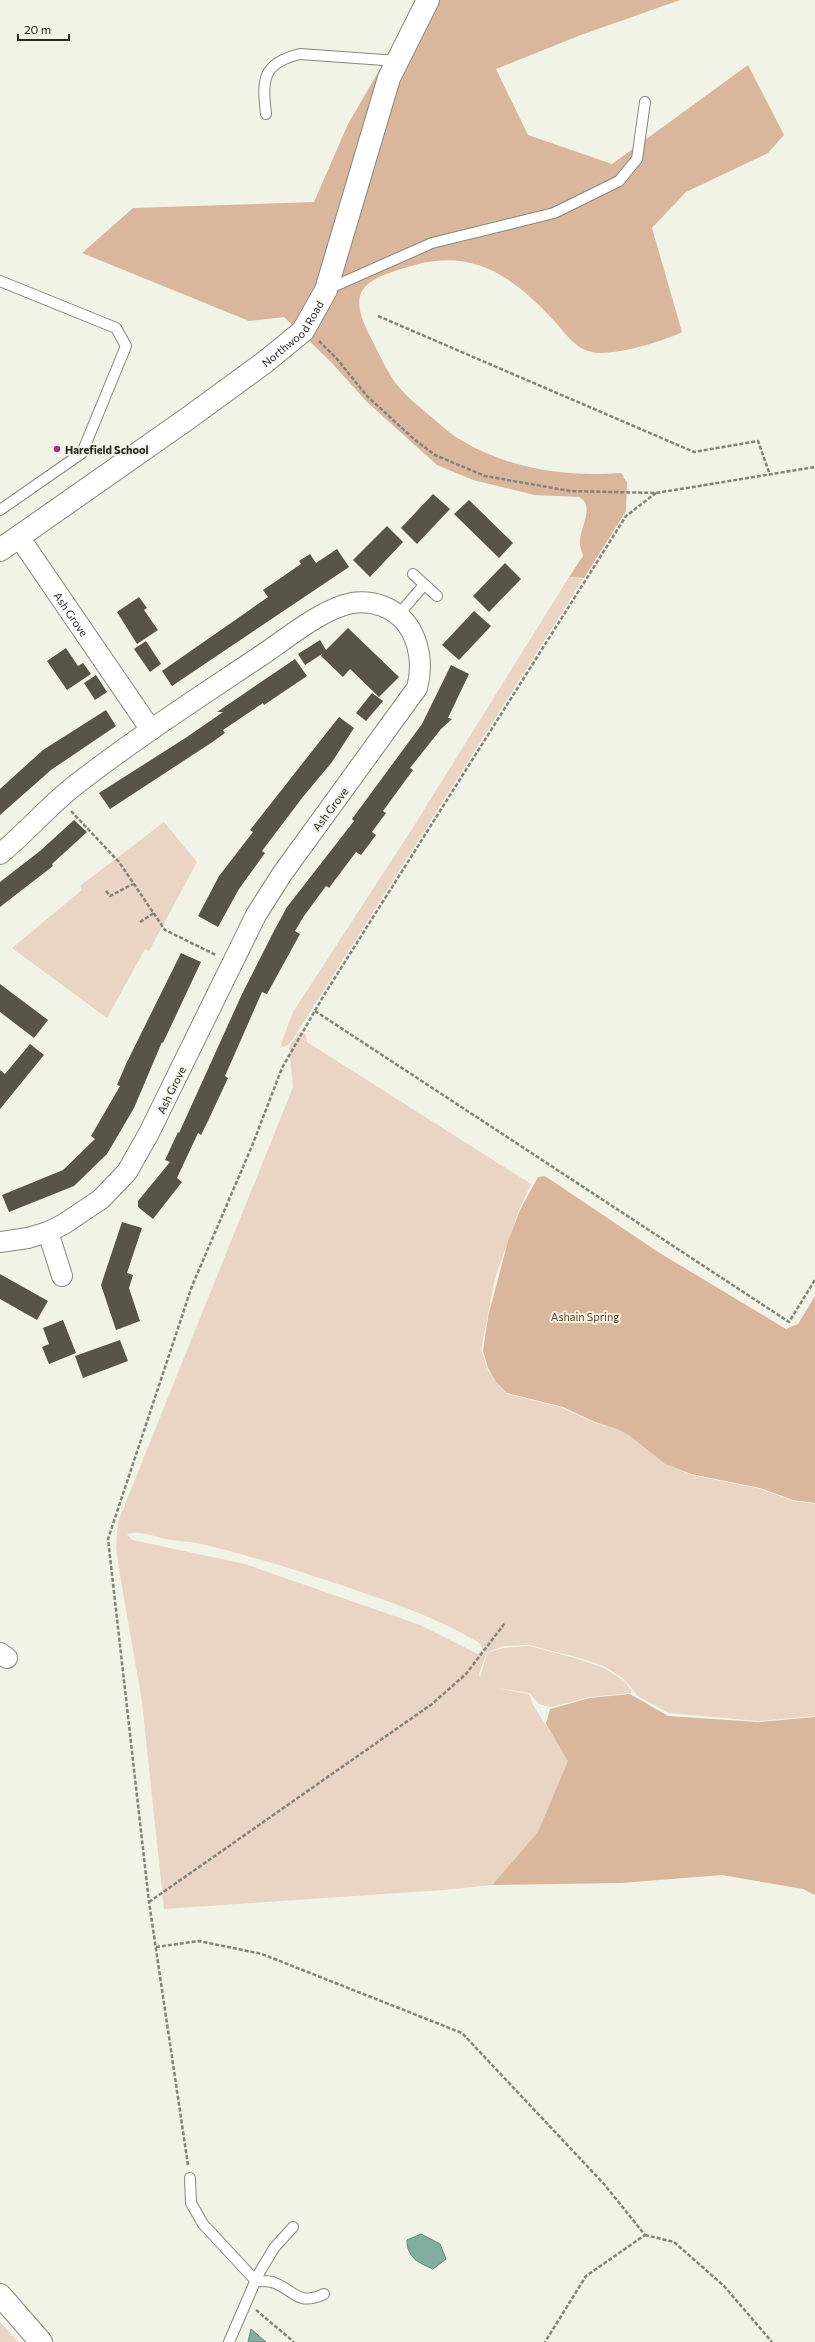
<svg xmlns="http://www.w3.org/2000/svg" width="815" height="2342" font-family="Commissioner,sans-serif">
<rect width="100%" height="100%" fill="#f1f3e7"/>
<g fill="#ead4c3">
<path d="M569 577 583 579 293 1039 288 1045 282 1047 281 1044 293 1012 412 829Z"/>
<path d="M164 822 197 862 149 951 145 949 107 1018 12 948 82 890 80 886Z"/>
<path d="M300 1031 306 1035 307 1042 531 1184 519 1210 495 1278 481 1350 488 1370 496 1382 507 1394 563 1408 595 1423 617 1429 630 1436 665 1464 691 1475 761 1489 793 1501 815 1504V1716L759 1721 669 1713 638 1696 624 1679 604 1666 580 1658 529 1645 503 1646 486 1653 482 1650 481 1644C437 1617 390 1602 341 1585 296 1570 248 1555 201 1544 190 1541 177 1541 165 1539 153 1536 139 1530 127 1534L132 1540 245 1564 420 1625 478 1654 481 1650 486 1654 479 1674 480 1678 487 1653 503 1648 529 1646 578 1659 604 1668 624 1681 631 1690V1693L590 1697 551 1707 539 1704 530 1693 491 1687 529 1694 533 1705 569 1761 538 1832 492 1885 443 1890 164 1909 142 1702 118 1563 116 1547 118 1522 293 1087 289 1047Z"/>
<path d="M0 2322 18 2342H0Z"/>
</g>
<g fill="#dab79c">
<path d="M433 0H680L581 35 496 69 528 135 612 164 748 65 784 135 768 153 686 192 652 228 682 332C665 341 611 357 592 352 576 349 566 334 556 323 517 280 476 248 415 265 401 269 377 275 366 286 352 299 363 323 370 336 377 350 384 365 392 378 402 393 416 404 430 416 440 424 450 434 461 440 508 469 567 477 621 473L627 482 626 511 584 578 569 577 583 556C582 551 579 545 580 540 581 526 595 505 579 497L535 495 473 480 437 465 367 402 330 361 284 317 249 321 82 253 133 208 314 202 348 124 391 50Z"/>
<path d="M545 1176 658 1252 786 1329 798 1324 815 1296V1503L793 1500 760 1488 691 1474 665 1464 630 1436 617 1429 595 1422 563 1407 507 1393 496 1382 488 1368 483 1351 488 1317 508 1241 520 1210 538 1177Z"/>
<path d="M630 1694 668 1716 758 1722 815 1717V1895L803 1889 722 1875 621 1883 492 1885 538 1832 568 1761 546 1724 550 1709 590 1698Z"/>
</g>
<g fill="#81ae9d" stroke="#668678">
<path d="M421 2234 440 2244 446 2259 433 2269C419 2263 407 2258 407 2240Z"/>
<path d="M251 2329 266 2342H248Z"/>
</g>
<g fill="#58544a">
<path d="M433 494 450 509 417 544 401 528Z"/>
<path d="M469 500 513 543 499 558 454 514Z"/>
<path d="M387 526 403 542 370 577 353 560Z"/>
<path d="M337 549 349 567 172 686 162 671 268 597 263 590 301 564 299 561 310 554 316 563Z"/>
<path d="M505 563 521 579 489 612 473 596Z"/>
<path d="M139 597 147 608 144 610 158 630 137 644 117 612Z"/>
<path d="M474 611 491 626 459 660 442 645Z"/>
<path d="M348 628 399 677 379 697 350 669 343 677 321 656 322 654 305 665 298 654 320 640 326 650Z"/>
<path d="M146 641 161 664 150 672 134 649Z"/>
<path d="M66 648 78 666 83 663 91 674 67 690 47 661Z"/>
<path d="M295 659 307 676 264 705 263 703 223 730 225 733 211 743 110 809 99 793 187 737 223 712H217Z"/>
<path d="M451 665 469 674 448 718 452 719 441 729 410 768 413 770 383 811 386 813 372 832 376 835 361 855 356 852 329 888 326 886 304 916 295 931 300 934 267 994 262 992 225 1076 228 1078 208 1121 201 1135 198 1133 177 1178 182 1182 153 1219 138 1207V1201L170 1162 165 1160 178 1132 179 1133 242 994 275 929 287 907 354 821 352 819 422 724Z"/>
<path d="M96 675 107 692 95 700 84 683Z"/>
<path d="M372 693 383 701 366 721 356 713Z"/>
<path d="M106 710 116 726 51 770 0 815V789L43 750Z"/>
<path d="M339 717 354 728 332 762 302 798 262 851 265 853 239 889 218 927 198 916 219 876 253 832 250 830Z"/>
<path d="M74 820 87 832 52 864 53 866 0 907V882L40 851Z"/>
<path d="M181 953 201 962 163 1043 162 1042 134 1108 107 1154 74 1186 9 1212 2 1195 63 1170 95 1139 91 1136 120 1086 117 1085 126 1064Z"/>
<path d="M0 984 48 1020 34 1038 0 1012Z"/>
<path d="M30 1044 44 1055 0 1109V1070L5 1074Z"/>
<path d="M122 1222 142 1228 127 1273 133 1275 129 1288 140 1321 116 1330 101 1285Z"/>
<path d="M0 1274 48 1301 37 1320 0 1299Z"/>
<path d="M63 1320 76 1353 49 1364 42 1347 49 1344 43 1328Z"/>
<path d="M120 1340 128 1361 83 1378 75 1356Z"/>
</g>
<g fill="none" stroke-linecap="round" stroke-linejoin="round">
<g stroke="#85877c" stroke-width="12">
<g id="lane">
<path d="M266 114C262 80 262 63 300 54L398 61"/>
<path d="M0 281 116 328 126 346 82 453 0 510"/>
<path d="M328 289 432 243 554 213 619 181 637 159 645 102"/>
<path d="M413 574 437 596"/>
<path d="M399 614 424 585"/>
<path d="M190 2178 191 2203 203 2224 256 2281C261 2281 267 2281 272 2282 294 2289 297 2307 324 2294"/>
<path d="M229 2342 258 2275 274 2248 293 2227"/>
</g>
</g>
<g stroke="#85877c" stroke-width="22">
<g id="street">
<path id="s1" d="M19 537 151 730"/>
<path d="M0 854C27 832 50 804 78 783 136 738 198 698 259 657 285 640 321 609 352 603 373 600 393 607 406 623 420 641 423 667 417 688L282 874 256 915 149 1133 127 1172 101 1199 64 1224 48 1232 28 1238 0 1242"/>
<path d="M48 1232 62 1276"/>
<path d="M0 1653 7 1658"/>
</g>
</g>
<g stroke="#85877c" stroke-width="24">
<g id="secondary">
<path id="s2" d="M0 550 187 419 265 362 303 331 326 290 389 78 428 0"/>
<path d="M0 2295 41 2342"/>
</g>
</g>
<g stroke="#83847c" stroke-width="2.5" stroke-dasharray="4 2" stroke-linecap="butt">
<path d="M378 316 694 452 758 441 770 475"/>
<path d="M319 341 337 359 367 396 415 440 435 455 485 476 570 491 656 493 815 467"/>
<path d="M71 811 119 862 165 930 216 955"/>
<path d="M106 891 110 896 133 884"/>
<path d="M140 922 154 913"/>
<path d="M315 1011 789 1322 815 1280"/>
<path d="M149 1902 432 1704 466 1674 505 1623"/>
<path d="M156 1947 199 1941 262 1954 462 2033 604 2184 645 2235 586 2276 545 2342"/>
<path d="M188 2165 149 1902 108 1539 192 1286 252 1146 282 1068 324 995 626 516 656 493"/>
<path d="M645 2235 674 2242 724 2286 772 2342"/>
<path d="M256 2310 294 2342"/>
</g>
<use href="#lane" stroke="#fff" stroke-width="10"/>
<use href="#street" stroke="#fff" stroke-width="20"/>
<use href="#secondary" stroke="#fff" stroke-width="22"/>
</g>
<circle fill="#a5318c" stroke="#f1f3e7" stroke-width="1.5" cx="57" cy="449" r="4"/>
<g text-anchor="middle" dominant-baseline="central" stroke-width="4" stroke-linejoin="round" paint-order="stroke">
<g font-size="11" fill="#262722" stroke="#f1f3e7">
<text stroke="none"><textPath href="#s2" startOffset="365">Northwood Road</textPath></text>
<text stroke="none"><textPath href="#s1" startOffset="93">Ash Grove</textPath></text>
<text transform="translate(330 809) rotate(-53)">Ash Grove</text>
<text transform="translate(171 1090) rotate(-64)">Ash Grove</text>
</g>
<g font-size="11" font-weight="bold" fill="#262722" stroke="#f1f3e7" text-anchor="start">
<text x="65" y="449">Harefield School</text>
</g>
<g font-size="11" fill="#724419" stroke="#f1f3e7">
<text x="585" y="1316">Ashain Spring</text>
</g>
</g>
<path d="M18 34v6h51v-6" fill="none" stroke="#262722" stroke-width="2"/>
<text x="24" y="34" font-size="12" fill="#262722" stroke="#f1f3e7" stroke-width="3" paint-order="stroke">20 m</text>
</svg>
